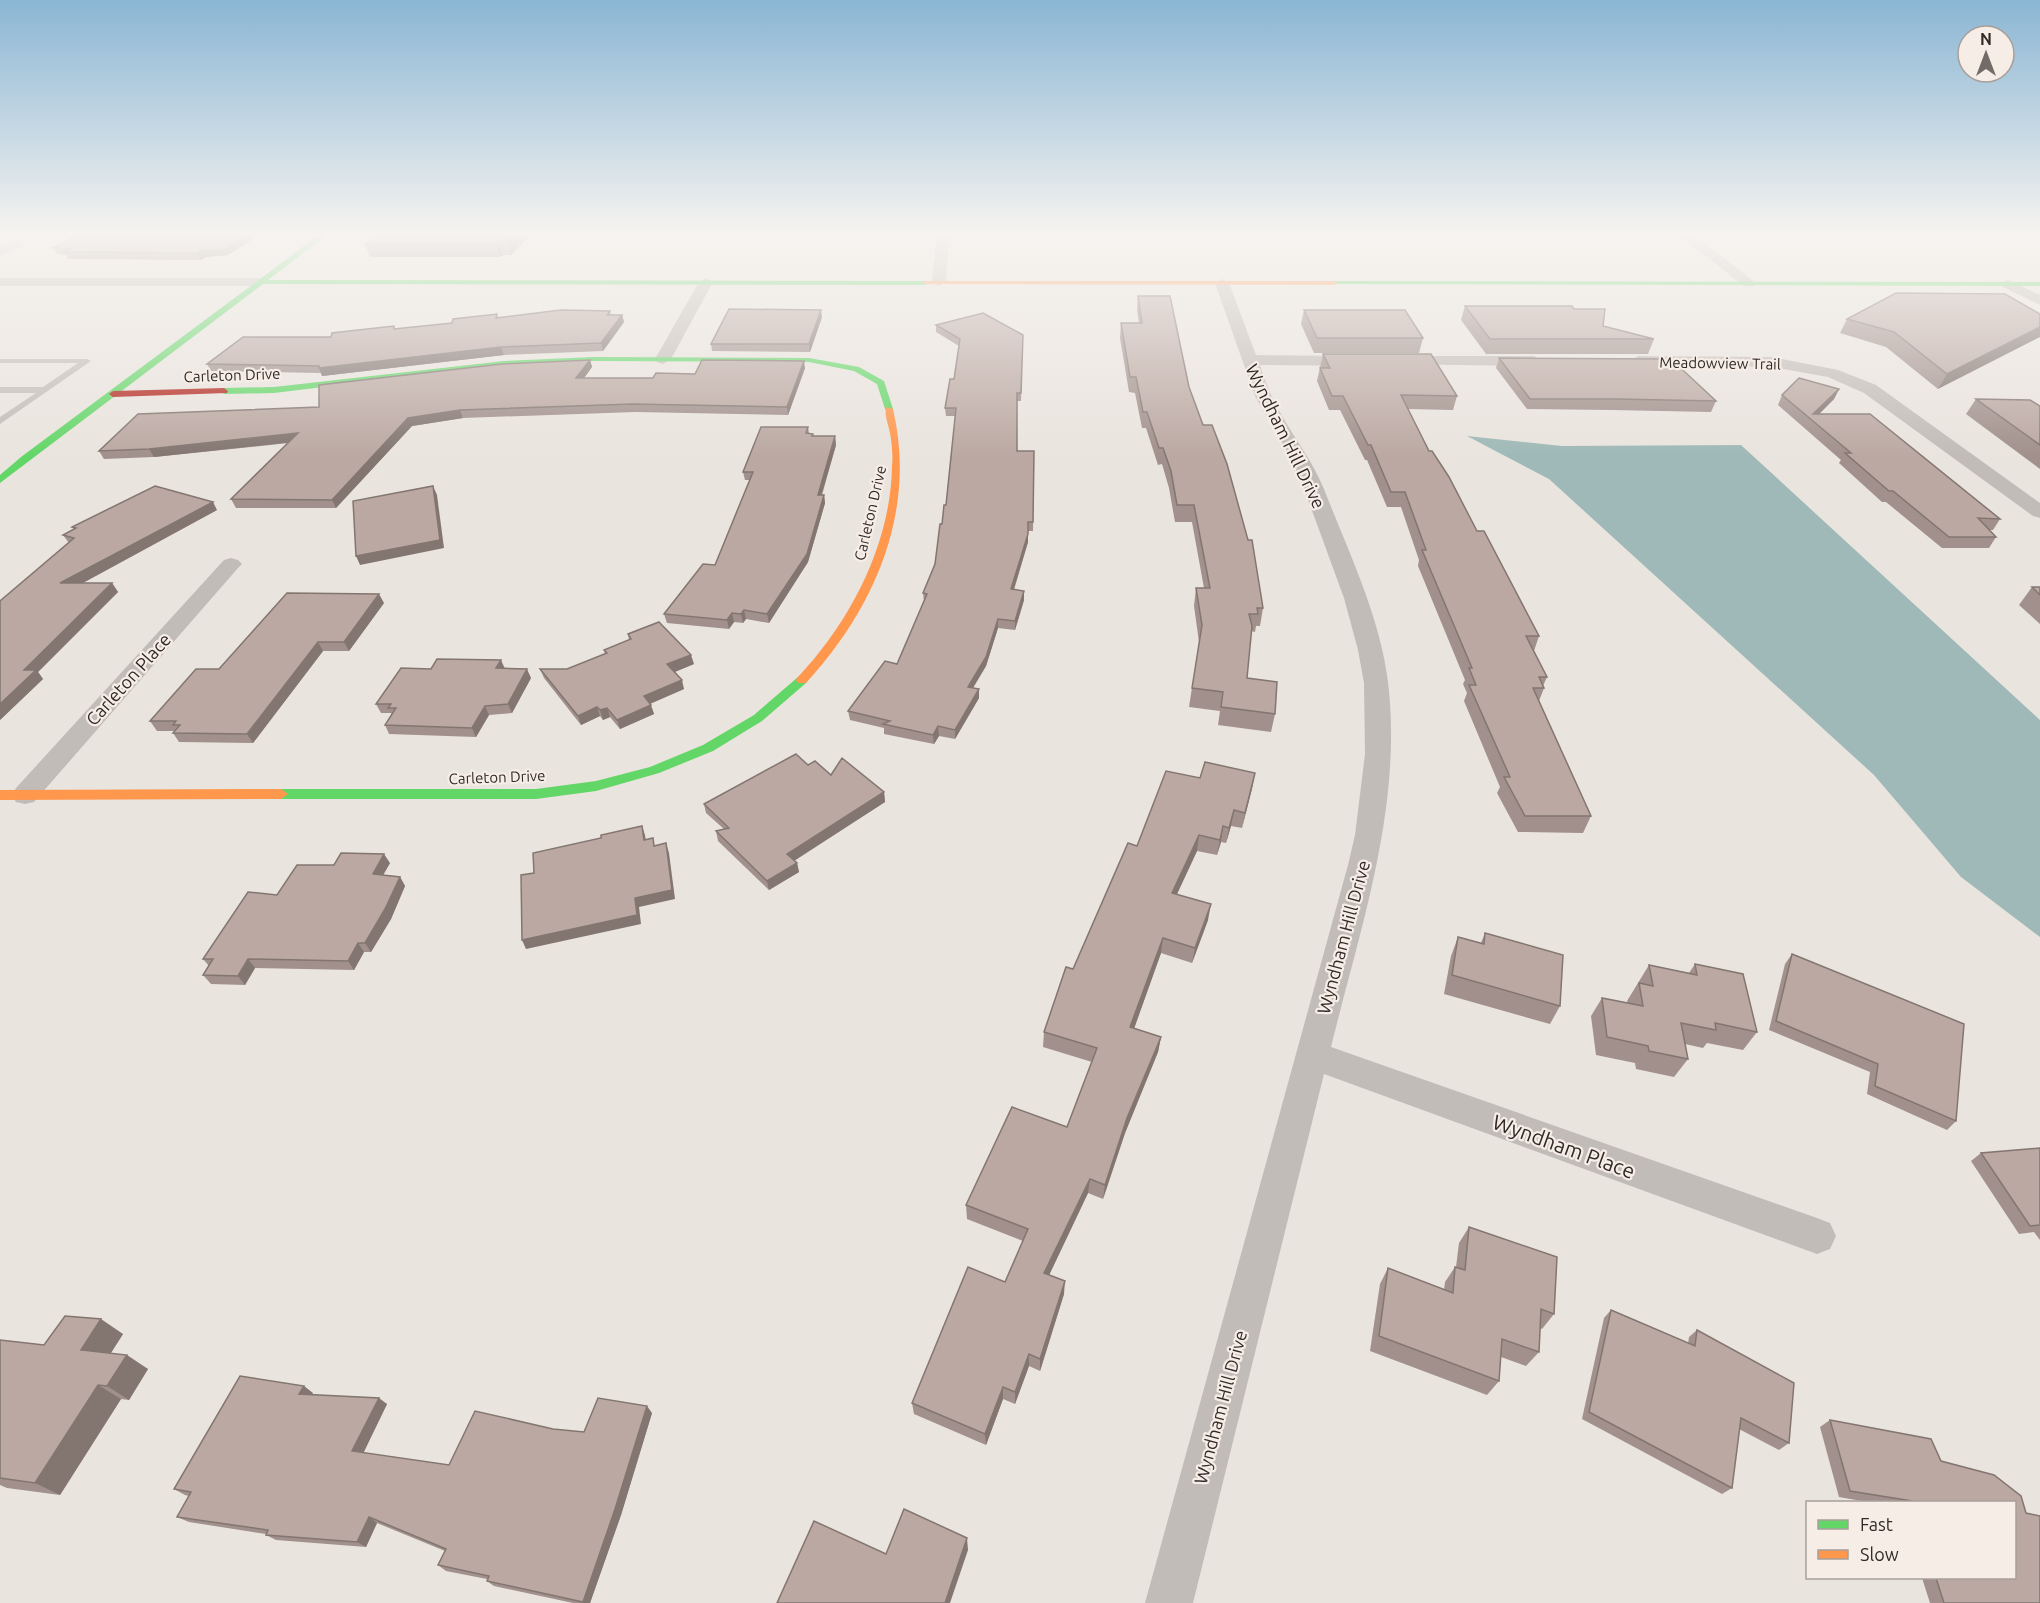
<svg xmlns="http://www.w3.org/2000/svg" width="2040" height="1603" font-family="Ubuntu,sans-serif">
<rect width="100%" height="100%" fill="#eae4de"/>
<path fill="#9eb9b7" d="M1467 436 1562 446 1741 445 2040 720V937L1961 877 1874 775 1549 479Z"/>
<g fill="none" stroke-linecap="round" stroke-linejoin="round">
<path fill="#c2bcb8" fill-rule="evenodd" d="M0 359H87L91 361 0 424V417L36 393H0V387H43L78 363H0Z"/>
<g fill="#c2bcb8" fill-rule="evenodd">
<path d="M937 232H949L946 282 939 286 932 282Z"/>
<path d="M1675 232H1690L1756 283 1754 286H1744Z"/>
<path d="M15 240 20 241 22 244 20 247 0 256V247Z"/>
<path d="M0 278H259L266 282 259 286H0Z"/>
<path d="M706 278 713 282 671 359 663 364 657 362 655 359 699 282Z"/>
<path d="M1222 279 1229 283 1256 355 1357 356 1365 361 1357 366 1260 365C1263 375 1267 385 1271 395 1286 428 1310 455 1324 489 1348 551 1380 616 1388 682 1403 806 1360 929 1331 1047L1817 1218 1830 1223 1836 1236 1830 1249 1817 1254 1324 1074 1193 1603H1145L1348 865 1355 835 1365 754 1364 683 1358 650 1344 598 1303 486 1292 460 1255 396 1215 283Z"/>
<path d="M2008 280 2040 295V305L2003 287 2001 284Z"/>
<path d="M1398 356H1534L1542 361 1534 366 1392 364 1390 361Z"/>
<path d="M1638 356 1772 357 1838 370 1876 385 2040 503V518L2033 516 1864 393 1828 377 1772 367 1632 364 1630 361Z"/>
<path d="M231 558 238 560 242 564 238 568 34 802 25 804 16 802 12 795 16 788 224 560Z"/>
</g>
<g fill="#63d668" fill-rule="evenodd">
<path d="M323 232H331L268 280 925 281 929 283 925 285 263 284 0 483V475L21 457Z"/>
<path d="M1334 281 2040 282V286L1332 284V282Z"/>
<path d="M593 357 809 358 859 367 884 381 893 409 889 412 885 409 877 384 854 371 809 362 593 361 504 365 274 393 224 394 220 391 224 388 274 387 504 361Z"/>
<path d="M802 676 808 680 806 683 762 721 713 751 659 773 596 791 536 799H281L274 794 281 789H536L596 781 650 767 703 745 754 715 798 677Z"/>
</g>
<g fill="#ff974d" fill-rule="evenodd">
<path d="M925 281H1334L1338 283 1334 285 923 284V282Z"/>
<path d="M886 407 893 409C917 511 875 608 806 683H798L796 680 798 677C850 622 891 544 892 466 893 457 892 448 891 439 890 428 884 417 886 407Z"/>
<path d="M281 789 288 794 281 799 0 800V790Z"/>
</g>
<path fill="#b3261e" fill-rule="evenodd" d="M224 388 228 391 227 393 113 397 109 394 113 391Z"/>
</g>
<g fill="#a1908b">
<path d="M85 232H264L228 255 206 257 201 260 68 259 66 255 57 254 53 248Z"/>
<path d="M380 232H533L511 255H503L500 257H370L365 244Z"/>
<path d="M1138 296 1189 387 1263 608 1260 626H1256L1255 632 1251 631 1247 678 1275 714 1271 732 1218 725 1220 711 1189 707 1199 642 1194 606 1196 588H1204L1192 522H1175L1169 488 1162 464 1158 465 1146 428H1142L1135 393 1129 392 1120 338 1121 323H1139L1137 310Z"/>
<path d="M1465 306 1574 309 1603 326 1654 339 1648 354H1486L1461 320Z"/>
<path d="M1304 310 1423 338 1419 353H1314L1301 324Z"/>
<path d="M610 311 611 315H622L624 322 603 351 504 355 322 376 321 373 211 371 207 364 331 337 394 326 395 329 452 323 497 314 498 318Z"/>
<path d="M2040 314 1938 389 1886 347 1840 333 1847 319Z"/>
<path d="M822 317 810 352 712 351 711 344Z"/>
<path d="M936 325 1023 335 1021 401H1017V451H1034L1033 531H1028V542L1014 590 1024 600 1015 630 998 628 986 666 973 688 979 698 955 739 939 736 934 744 884 734V728L850 720 848 711 897 664 924 601 923 593 935 564 946 505 955 416H946L945 408 954 379 959 346 936 332Z"/>
<path d="M1323 354 1457 396 1453 410 1408 409 1429 451 1539 636 1534 651 1547 677 1543 686 1544 688 1539 701 1591 816 1583 833 1518 832 1497 793 1500 787 1464 701 1467 693 1463 684 1465 680 1418 566 1419 560 1401 507H1387L1367 460H1365L1340 410H1329L1317 381Z"/>
<path d="M1499 358 1716 401 1711 412 1612 410 1527 409 1496 368Z"/>
<path d="M590 360 592 367 584 378H653L695 374 805 368 788 415 635 412 463 418 412 426 336 508H236L231 499 289 443 154 457 104 459 99 451 319 407Z"/>
<path d="M1839 389 1834 399 1819 414 2000 519 1993 530H1989L1996 537 1989 548H1942L1886 502H1882L1839 463 1841 460 1778 405 1782 395Z"/>
<path d="M1976 399 2040 406V469L1966 414Z"/>
<path d="M808 427 809 433 813 436H835L836 445 822 495H824L825 503 808 562 769 623 746 619 743 623 734 622 729 629 667 623 664 614 715 565 750 480H745L743 472Z"/>
<path d="M217 510 83 583H112L118 592 38 672 43 679 0 720 69 543 63 535 74 529 72 527Z"/>
<path d="M2032 587H2040V624L2019 605Z"/>
<path d="M384 603 349 651H323L253 743 179 742 173 733 175 731H157L150 721 219 669Z"/>
<path d="M628 634 694 664 674 672 684 689 650 704 654 714 620 729 610 717 603 720 600 716 581 725 544 678 540 669H567L605 654 604 650 629 640Z"/>
<path d="M505 668 531 678 512 713 489 715 476 737 389 734 385 725 392 715 391 713H381L376 704 431 669Z"/>
<path d="M808 765 831 775 884 792 885 802 794 861 797 863 799 872 769 890 718 841 716 831 724 829 706 813 704 804Z"/>
<path d="M1255 773 1242 828 1231 826 1226 843 1221 842 1217 855 1197 851 1177 894 1208 920 1192 963 1161 953 1134 1028 1161 1037 1158 1052 1125 1133 1103 1199 1088 1193 1049 1275 1064 1294 1040 1371 1029 1366 1015 1404 1003 1399 986 1445 914 1414 912 1403 1005 1282 1023 1241 967 1219 966 1205 1067 1127 1092 1062 1043 1047 1044 1032 1073 969 1137 846 1200 778Z"/>
<path d="M390 863 383 875 400 877 405 886 391 919 371 952H364L354 970 255 968 245 985 211 984 203 975 209 966 203 959 334 865Z"/>
<path d="M1485 933 1560 1006 1550 1024 1444 994 1451 956 1458 937 1481 943Z"/>
<path d="M1792 954 1956 1121 1947 1130 1867 1094 1870 1072 1769 1030 1785 964Z"/>
<path d="M1695 964 1757 1032 1743 1050 1707 1043 1703 1048 1685 1044 1688 1059 1674 1077 1636 1069 1635 1063 1596 1055 1591 1016 1602 998 1628 1003 1627 1001 1649 965 1689 973Z"/>
<path d="M2040 1148V1240L2034 1232 2019 1234 1971 1161 1981 1153Z"/>
<path d="M1469 1227 1554 1314 1542 1329 1540 1328 1539 1352 1526 1366 1501 1357 1499 1381 1487 1395 1370 1351 1380 1284 1388 1268 1444 1290 1445 1282 1455 1267H1456L1459 1243Z"/>
<path d="M1611 1310 1688 1344 1689 1337 1697 1330 1789 1443 1779 1450 1739 1429 1732 1488 1722 1494 1582 1419 1604 1318Z"/>
<path d="M123 1334 111 1353 148 1369 129 1400 121 1399 60 1495 7 1488 0 1485V1340L44 1345Z"/>
<path d="M313 1393 312 1394 387 1404 363 1453 449 1465 553 1429 584 1432 652 1413 621 1515 590 1603H573L494 1586 487 1581V1579L446 1571 438 1565 445 1551 377 1523 366 1547 276 1540 266 1535V1534L189 1522 177 1517 189 1496 185 1495 174 1489Z"/>
<path d="M1830 1420 1931 1439 1941 1461 1994 1475 2021 1496 2026 1513 2040 1516V1603H1930L1922 1578H2014V1503H1873L1839 1497 1820 1427Z"/>
</g>
<g fill="#837671">
<path d="M251 232H264L228 255 206 257 201 260 197 253 203 250Z"/>
<path d="M516 232H533L511 255 507 241Z"/>
<path d="M499 241 503 255 500 257 496 244Z"/>
<path d="M821 310 822 317 810 352 809 344Z"/>
<path d="M622 315 624 322 603 351 601 343Z"/>
<path d="M2040 327V337L1938 389 1947 374Z"/>
<path d="M501 347 504 355 322 376 319 368Z"/>
<path d="M590 360 592 367 579 385 576 378Z"/>
<path d="M804 361 805 368 788 415 787 407Z"/>
<path d="M1839 389 1834 399 1813 420V414Z"/>
<path d="M460 410 463 418 412 426 336 508 332 500 408 418Z"/>
<path d="M298 433 302 441 154 457 149 449Z"/>
<path d="M835 436 836 445 819 503 818 495Z"/>
<path d="M433 486 437 495 444 548 360 565 356 556Z"/>
<path d="M824 495 825 503 808 562 769 623 767 614Z"/>
<path d="M213 502 217 510 66 592 60 583Z"/>
<path d="M1028 534V542L1011 598V589Z"/>
<path d="M112 583 118 592 38 672 43 679 0 720V704L24 670Z"/>
<path d="M1024 591V600L1015 630V621Z"/>
<path d="M379 594 384 603 349 651 344 642Z"/>
<path d="M744 610 746 619 743 623 741 614Z"/>
<path d="M732 613 734 622 729 629 727 620Z"/>
<path d="M998 619V628L986 666 968 696V687Z"/>
<path d="M318 642 323 651 253 743 247 734Z"/>
<path d="M691 655 694 664 670 674 667 664Z"/>
<path d="M501 660 505 669 496 668Z"/>
<path d="M527 669 531 678 512 713 508 704Z"/>
<path d="M682 680 684 689 647 705 644 696Z"/>
<path d="M979 689V698L955 739V730Z"/>
<path d="M651 705 654 714 620 729 617 720Z"/>
<path d="M485 706 489 715 476 737 472 728Z"/>
<path d="M597 707 600 716 581 725 578 716Z"/>
<path d="M607 708 610 717 603 720 600 710Z"/>
<path d="M938 726 939 736 934 744 933 735Z"/>
<path d="M1255 773 1252 789 1242 828 1245 813Z"/>
<path d="M884 792 885 802 789 864 787 854Z"/>
<path d="M1234 810 1231 826 1226 843 1229 828Z"/>
<path d="M642 826 645 835 647 849 644 840Z"/>
<path d="M1223 826 1221 842 1217 855 1220 840Z"/>
<path d="M1199 835 1197 851 1170 909 1172 893Z"/>
<path d="M666 843 669 853 675 899 639 907 641 924 526 949 522 940 635 898Z"/>
<path d="M384 854 390 863 378 884 373 874Z"/>
<path d="M797 863 799 872 769 890 767 881Z"/>
<path d="M400 877 405 886 391 919 371 952 365 943Z"/>
<path d="M1211 904 1208 920 1192 963 1195 948Z"/>
<path d="M1163 938 1161 953 1129 1043 1130 1027Z"/>
<path d="M358 943 364 952 354 970 348 961Z"/>
<path d="M248 959 255 968 245 985 238 976Z"/>
<path d="M1161 1037 1158 1052 1125 1133 1103 1199 1105 1185 1127 1118Z"/>
<path d="M1090 1179 1088 1193 1044 1286V1273Z"/>
<path d="M1065 1281 1064 1294 1040 1371V1359Z"/>
<path d="M101 1319 123 1334 103 1365 81 1350Z"/>
<path d="M1029 1354V1366L1015 1404V1392Z"/>
<path d="M127 1355 148 1369 129 1400 107 1386Z"/>
<path d="M98 1385 121 1399 60 1495 35 1483Z"/>
<path d="M304 1386 313 1393 308 1401 299 1394Z"/>
<path d="M1003 1387V1399L986 1445 985 1434Z"/>
<path d="M379 1398 387 1404 361 1458 352 1451Z"/>
<path d="M647 1406 652 1413 621 1515 590 1603H584L583 1602Z"/>
<path d="M369 1517 377 1523 366 1547 357 1542Z"/>
<path d="M967 1538 968 1550 950 1603H945Z"/>
</g>
<g fill="#bba8a2" stroke="#837671" stroke-width="1.5">
<path d="M85 232H251L225 249 203 250 197 253 64 252 70 249 53 248Z"/>
<path d="M380 232H516L507 241H499L496 244H365Z"/>
<path d="M1896 293 2005 294 2040 314V327L1947 374 1894 332 1847 319Z"/>
<path d="M1138 296H1170L1189 387 1203 425H1212L1227 464 1248 540H1252L1263 608H1257L1258 614H1249L1252 626 1247 678 1277 682 1275 714 1221 707 1223 692 1192 688 1202 625 1196 588H1210L1194 505H1177L1171 471 1163 448H1159L1147 412H1143L1136 377H1130L1121 323H1142Z"/>
<path d="M1465 306H1572L1574 309H1605L1603 326 1654 339H1490Z"/>
<path d="M729 309 821 310 809 344H711Z"/>
<path d="M561 310 610 311 607 315H622L601 343 501 347 319 368V366L207 364 243 337H331L332 333 358 330 394 326V329L452 323 453 319 497 314 496 318Z"/>
<path d="M1304 310H1405L1423 338H1317Z"/>
<path d="M983 313 1023 335 1021 393H1017V451H1034L1033 522H1028V534L1011 589 1024 591 1015 621 998 619 986 657 968 687 979 689 955 730 938 726 933 735 883 724 890 721 848 711 885 661 897 664 927 594 923 593 935 564 940 524H942L944 505H946L956 408H945L950 379H954L960 339 936 325Z"/>
<path d="M1323 354H1431L1457 396 1401 395 1429 451H1432L1449 477 1477 531H1484L1539 636H1526L1547 677H1539L1544 688H1533L1591 816H1525L1504 777H1510L1469 685H1476L1469 668H1472L1422 550H1426L1405 492H1391L1371 445H1368L1343 396H1332L1320 368H1330Z"/>
<path d="M1499 358 1671 359 1716 401 1616 399H1530Z"/>
<path d="M590 360 576 378H653L656 373 695 374 702 360 804 361 787 407 633 404 460 410 408 418 332 500 231 499 298 433 149 449 99 451 138 414 319 407V385L502 364Z"/>
<path d="M1799 378 1839 389 1813 414H1870L2000 519 1978 518 1996 537H1949L1893 491H1889L1845 453H1851L1782 395Z"/>
<path d="M1976 399 2030 400 2040 406V445Z"/>
<path d="M761 427H808L806 433 813 434 812 436H835L818 495H824L807 554 767 614 744 610 741 614 732 613 727 620 664 614 703 564 715 565 753 472H743Z"/>
<path d="M155 486 213 502 60 583H112L24 670H36L0 704V601L74 538 63 535 76 528 72 527Z"/>
<path d="M433 486 440 540 356 556 353 501Z"/>
<path d="M2032 587H2040V595Z"/>
<path d="M287 593 379 594 344 642H318L247 734 173 733 180 725H173L176 721H150L196 669H219Z"/>
<path d="M659 622 691 655 667 664 682 680 644 696 651 705 617 720 607 708 600 710 597 707 578 716 540 669H567L607 653 604 650 631 639 628 634Z"/>
<path d="M437 659 501 660 496 668 527 669 508 704 485 706 472 728 385 725 396 708H388L391 704H376L401 668 431 669Z"/>
<path d="M796 754 808 765 815 761 831 775 842 758 884 792 787 854 797 863 767 881 716 831 729 828 704 804Z"/>
<path d="M1205 762 1255 773 1245 813 1234 810 1229 828 1223 826 1220 840 1199 835 1172 893 1211 904 1195 948 1163 938 1130 1027 1161 1037 1127 1118 1105 1185 1090 1179 1044 1273 1065 1281 1040 1359 1029 1354 1015 1392 1003 1387 985 1434 912 1403 968 1267 1005 1282 1028 1229 966 1205 1012 1107 1067 1127 1097 1048 1044 1032 1066 967 1073 969 1128 843 1137 846 1166 771 1200 778Z"/>
<path d="M642 826 644 840 653 838 654 846 666 843 672 890 635 898 637 915 522 940 521 875 534 873 533 853 601 838V835Z"/>
<path d="M341 853 384 854 373 874 400 877 385 909 365 943H358L348 961 248 959 238 976 203 975 213 959H203L248 892 277 895 297 865H334Z"/>
<path d="M1485 933 1563 955 1560 1006 1452 975 1458 937 1484 944Z"/>
<path d="M1792 954 1964 1024 1956 1121 1875 1086 1878 1064 1776 1021Z"/>
<path d="M1695 964 1743 974 1757 1032 1715 1023 1716 1030 1681 1023 1688 1059 1649 1051 1648 1046 1607 1037 1602 998 1643 1006 1639 983 1653 986 1649 965 1697 975Z"/>
<path d="M2040 1148V1225L2030 1226 1981 1153Z"/>
<path d="M1469 1227 1557 1257 1554 1314 1541 1309 1539 1352 1502 1339 1499 1381 1379 1336 1388 1268 1453 1293 1455 1267 1465 1270Z"/>
<path d="M1611 1310 1695 1346 1697 1330 1794 1383 1789 1443 1741 1418 1732 1488 1589 1412Z"/>
<path d="M65 1316 101 1319 81 1350 127 1355 107 1386 98 1385 35 1483 0 1478V1340L44 1345Z"/>
<path d="M240 1376 304 1386 299 1394 379 1398 352 1451 449 1465 475 1411 553 1429 584 1432 598 1398 647 1406 615 1509 583 1602 487 1581 489 1576 438 1565 446 1549 369 1517 357 1542 266 1535 268 1530 177 1517 191 1492 174 1489Z"/>
<path d="M1830 1420 1931 1439 1941 1461 1994 1475 2021 1496 2026 1513 2040 1516V1603H1944L1936 1578H2014V1503H1913L1912 1501 1850 1491Z"/>
<path d="M904 1509 967 1538 945 1603H777L814 1521 886 1554Z"/>
</g>
<linearGradient id="sky" x2="0" y2="1"><stop stop-color="#8ab6d4"/><stop offset="0.51" stop-color="#f6f3f0"/><stop offset="1" stop-color="#f6f3f0" stop-opacity="0"/></linearGradient>
<rect width="2040" height="457" fill="url(#sky)"/>
<g text-anchor="middle" dominant-baseline="central" stroke-width="4.5" stroke-linejoin="round" paint-order="stroke">
<g font-size="15" fill="#322a27" stroke="#f6ede6">
<text transform="translate(1720 363) rotate(1)">Meadowview Trail</text>
<text transform="translate(232 375) rotate(-2)">Carleton Drive</text>
<text transform="translate(870 513) rotate(-77)">Carleton Drive</text>
<text transform="translate(497 777) rotate(-2)">Carleton Drive</text>
</g>
<g font-size="18" fill="#322a27" stroke="#f6ede6">
<text transform="translate(1286 436) rotate(64)">Wyndham Hill Drive</text>
<text transform="translate(128 679) rotate(-48)">Carleton Place</text>
<text transform="translate(1343 937) rotate(-75)">Wyndham Hill Drive</text>
<text transform="translate(1220 1407) rotate(-75)">Wyndham Hill Drive</text>
</g>
<g font-size="21" fill="#322a27" stroke="#f6ede6">
<text transform="translate(1564 1146) rotate(20)">Wyndham Place</text>
</g>
</g>
<rect x="1806" y="1501" width="210" height="78" fill="#f6ede6" stroke="#a89f9a" stroke-width="1.5"/>
<rect x="1818" y="1520" width="30" height="9" fill="#63d668" stroke="#a89f9a" stroke-width="1.5"/>
<text x="1860" y="1531" font-size="18" fill="#322a27">Fast</text>
<rect x="1818" y="1550" width="30" height="9" fill="#ff974d" stroke="#a89f9a" stroke-width="1.5"/>
<text x="1860" y="1561" font-size="18" fill="#322a27">Slow</text>
<g transform="translate(1986 54)"><circle r="28" fill="#f6ede6" stroke="#a89f9a" stroke-width="1.5"/>
<path d="M0-4.5L10 22L0 15L-10 22Z" fill="#726b67"/>
<text y="-9" font-size="16" font-weight="bold" text-anchor="middle" fill="#322a27">N</text>
</g>
</svg>
